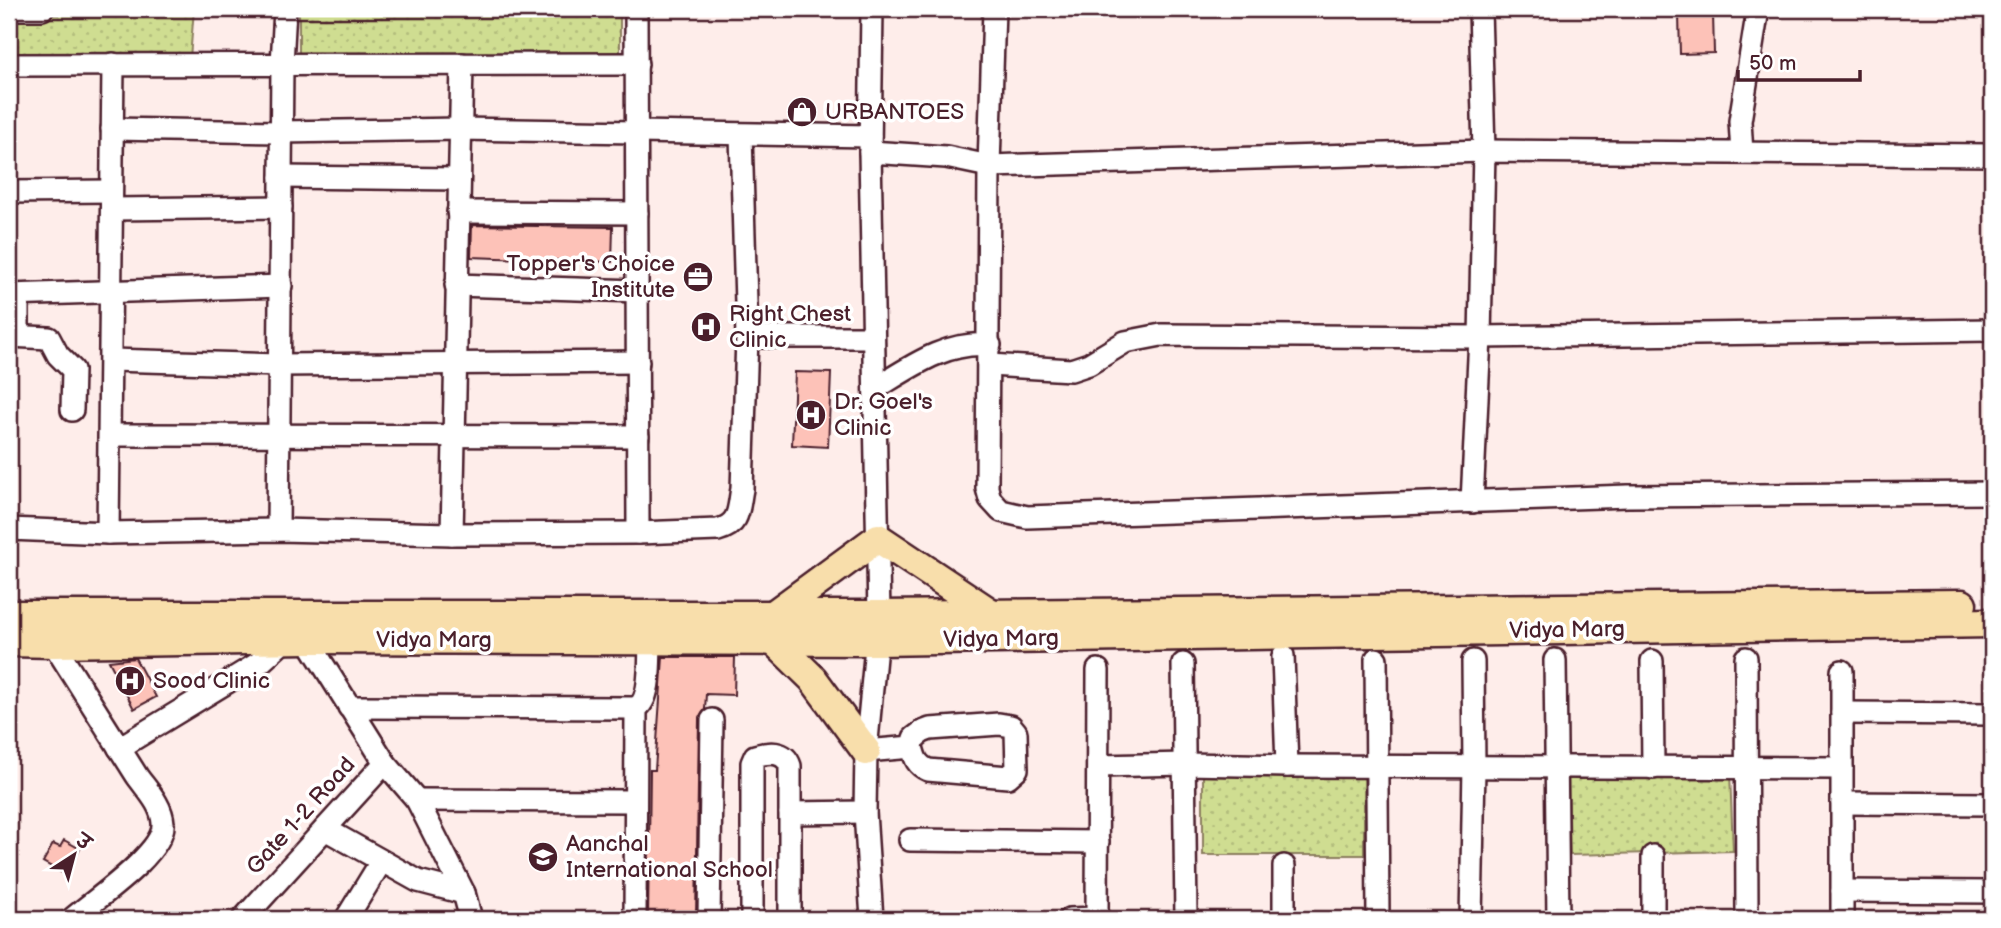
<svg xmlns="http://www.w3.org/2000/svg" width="2001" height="928" font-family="'Balsamiq Sans','Playpen Sans Deva',sans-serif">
<defs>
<pattern id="green-dots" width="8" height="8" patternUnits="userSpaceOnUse" patternTransform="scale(1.75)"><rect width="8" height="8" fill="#cfdd91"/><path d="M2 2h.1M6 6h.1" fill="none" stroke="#b3bd7d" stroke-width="1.8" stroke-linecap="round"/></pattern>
</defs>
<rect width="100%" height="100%" fill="#feedea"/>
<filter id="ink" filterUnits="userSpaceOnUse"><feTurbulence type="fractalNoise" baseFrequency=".0143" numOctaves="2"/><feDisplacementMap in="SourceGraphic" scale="14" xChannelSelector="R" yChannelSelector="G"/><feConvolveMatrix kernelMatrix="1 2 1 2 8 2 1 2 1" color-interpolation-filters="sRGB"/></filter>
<g filter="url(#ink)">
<g fill="url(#green-dots)" stroke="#8c7e5e" stroke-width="2">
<path d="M59 9H194L190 58 9 55V14L59 15Z"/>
<path d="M299 9H620V57L299 55Z"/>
<path d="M1730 772 1733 851 1570 855 1568 775Z"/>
<rect x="1203" y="774" width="161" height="81"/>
</g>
<g fill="#fdc2b8" stroke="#4a1f2b" stroke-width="2">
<path d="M1713 14 1714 53 1680 54 1679 15Z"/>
<path d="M472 225 613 227 612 262 471 257Z"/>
<path d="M795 372 831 373 828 447 792 445Z"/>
<path d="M663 657H735L734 695 706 694 705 709 699 719 696 919H648L650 770H655Z"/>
<path d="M135 658 156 697 134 709 109 661Z"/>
<path d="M64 840 80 849 66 875 43 862 53 844 60 847Z"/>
</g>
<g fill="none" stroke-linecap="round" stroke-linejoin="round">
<g stroke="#4a1f2b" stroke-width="26">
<g id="minor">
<path d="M9 9H42"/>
<path d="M636 9 638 533 718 530C741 524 738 508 742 489L747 337 741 135"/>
<path d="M872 9 870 152 879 615 866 751 865 812 872 919"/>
<path d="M994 9 989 166 987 488 990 499 1001 511 1027 517 1628 496 1992 493"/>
<path d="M9 65 637 64"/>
<path d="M112 129 281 132 460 129 870 136"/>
<path d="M870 152 946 157 989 166 1484 151 1992 155"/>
<path d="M1742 153 1740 121 1758 9"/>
<path d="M281 177 458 179"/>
<path d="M9 192 111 191"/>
<path d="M112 209 281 207"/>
<path d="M458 212 637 213"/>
<path d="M456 285 638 291"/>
<path d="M9 295 281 286"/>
<path d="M18 295V336"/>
<path d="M9 336 49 338 58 355 73 370 72 410"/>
<path d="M747 337H873"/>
<path d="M111 360 278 365 638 362"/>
<path d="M990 365 1071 370 1089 364 1125 342 1161 335 1480 337 1992 330"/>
<path d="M876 388C912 366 946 341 990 345"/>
<path d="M110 435 638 436"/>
<path d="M1472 502 1480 337 1484 151 1480 9"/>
<path d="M9 529 108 533 278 530 452 534 638 533"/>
<path d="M278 530 282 64 285 9"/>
<path d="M108 533 113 64"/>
<path d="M452 534 462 64"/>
<path d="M53 643 137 776C147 790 162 805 163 823 166 852 94 900 72 919"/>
<path d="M1283 656 1287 766"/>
<path d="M1746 658 1747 919"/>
<path d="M1376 659 1378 919"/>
<path d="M1555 660 1558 919"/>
<path d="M1652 661 1653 768"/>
<path d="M1183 664 1186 919"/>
<path d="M349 707 636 708"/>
<path d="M1842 713 1992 714"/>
<path d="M119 748 262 661 285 640"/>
<path d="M866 751 912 747 914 738 922 732 930 729 999 724 1011 726 1016 732 1017 769 1008 777 928 770C917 765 915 759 912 747"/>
<path d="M385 763 417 800 464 893 471 919"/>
<path d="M1099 766 1185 764 1287 766 1842 768"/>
<path d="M417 800 635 801"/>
<path d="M1842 803 1992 804"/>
<path d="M790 813 865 812"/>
<path d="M325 829 418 881 464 893"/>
<path d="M910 840 1098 842"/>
<path d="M1653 856V919"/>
<path d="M1842 891 1992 892"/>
<path d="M243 919 385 763 307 639"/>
<path d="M346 919 381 862"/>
<path d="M635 919 636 708C652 700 649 658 650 640"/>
<path d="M709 919 712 720"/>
<path d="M752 919V763L755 756C768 752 785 750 790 766V919"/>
<path d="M1069 919 1097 918"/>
<path d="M1097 919 1098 670"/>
<path d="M1284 919V866"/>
<path d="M1471 919 1474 767 1473 661"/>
<path d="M1842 919V671"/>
</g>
</g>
<g stroke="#4a1f2b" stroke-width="33">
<g id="major">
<path d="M9 615H879L1962 604"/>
<path d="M773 615 878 538 992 614"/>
<path d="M774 641 813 679 866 751"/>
<path d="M9 642 53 643 307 639 878 641 1992 623"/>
</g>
</g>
<use href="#minor" stroke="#fff" stroke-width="21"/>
<use href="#major" stroke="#f8deab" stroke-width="28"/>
</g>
</g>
<defs>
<g id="shop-disc" transform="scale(1.575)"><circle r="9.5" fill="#4a1f2b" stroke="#fff"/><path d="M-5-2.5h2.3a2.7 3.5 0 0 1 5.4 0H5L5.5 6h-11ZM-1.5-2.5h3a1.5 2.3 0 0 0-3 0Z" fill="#fff"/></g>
<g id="office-disc" transform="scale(1.575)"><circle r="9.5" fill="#4a1f2b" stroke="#fff"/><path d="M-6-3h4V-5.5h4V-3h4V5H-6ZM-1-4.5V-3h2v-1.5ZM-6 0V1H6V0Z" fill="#fff"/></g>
<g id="hospital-disc" transform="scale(1.575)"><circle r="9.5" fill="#4a1f2b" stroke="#fff"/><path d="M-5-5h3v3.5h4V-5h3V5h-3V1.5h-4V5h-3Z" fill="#fff"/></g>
<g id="school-disc" transform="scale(1.575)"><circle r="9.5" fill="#4a1f2b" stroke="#fff"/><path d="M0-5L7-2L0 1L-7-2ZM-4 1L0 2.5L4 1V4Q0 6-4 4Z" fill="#fff"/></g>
</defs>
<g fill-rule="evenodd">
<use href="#shop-disc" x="802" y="112"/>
<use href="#office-disc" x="698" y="277"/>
<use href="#hospital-disc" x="706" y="327"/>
<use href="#hospital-disc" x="811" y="415"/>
<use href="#hospital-disc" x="130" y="681"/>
<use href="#school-disc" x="543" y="857"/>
</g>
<g text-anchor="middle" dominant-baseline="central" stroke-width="7" stroke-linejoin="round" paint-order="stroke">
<g font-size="23" fill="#4a1f2b" stroke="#fff" text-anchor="start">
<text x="825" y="112">URBANTOES</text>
<text x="675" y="264" text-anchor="end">Topper's Choice<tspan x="675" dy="26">Institute</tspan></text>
<text x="729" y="314">Right Chest<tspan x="729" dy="26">Clinic</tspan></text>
<text x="834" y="402">Dr. Goel's<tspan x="834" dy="26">Clinic</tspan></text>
<text x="153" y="681">Sood Clinic</text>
<text x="566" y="844">Aanchal<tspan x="566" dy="26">International School</tspan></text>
</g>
<g font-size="23" fill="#4a1f2b" stroke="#fff">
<text transform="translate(1567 630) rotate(-1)">Vidya Marg</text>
<text transform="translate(1001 639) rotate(-1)">Vidya Marg</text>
<text x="434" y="640">Vidya Marg</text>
<text transform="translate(301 816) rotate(-48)">Gate 1-2 Road</text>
</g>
</g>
<rect width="2001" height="928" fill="none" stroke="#fff" stroke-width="35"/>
<rect x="18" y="18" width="1966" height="893" fill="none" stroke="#4a1f2b" stroke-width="2.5" filter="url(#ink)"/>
<g transform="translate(74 855) rotate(36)" stroke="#ffffff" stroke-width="5" paint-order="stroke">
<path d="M0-5L12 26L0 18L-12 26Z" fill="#4a1f2b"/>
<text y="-10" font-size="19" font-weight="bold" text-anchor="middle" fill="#4a1f2b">उ</text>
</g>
<path d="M1738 70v10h122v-10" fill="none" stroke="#4a1f2b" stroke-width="3.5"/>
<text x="1749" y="70" font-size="21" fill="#4a1f2b" stroke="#ffffff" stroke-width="5" paint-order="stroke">50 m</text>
</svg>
